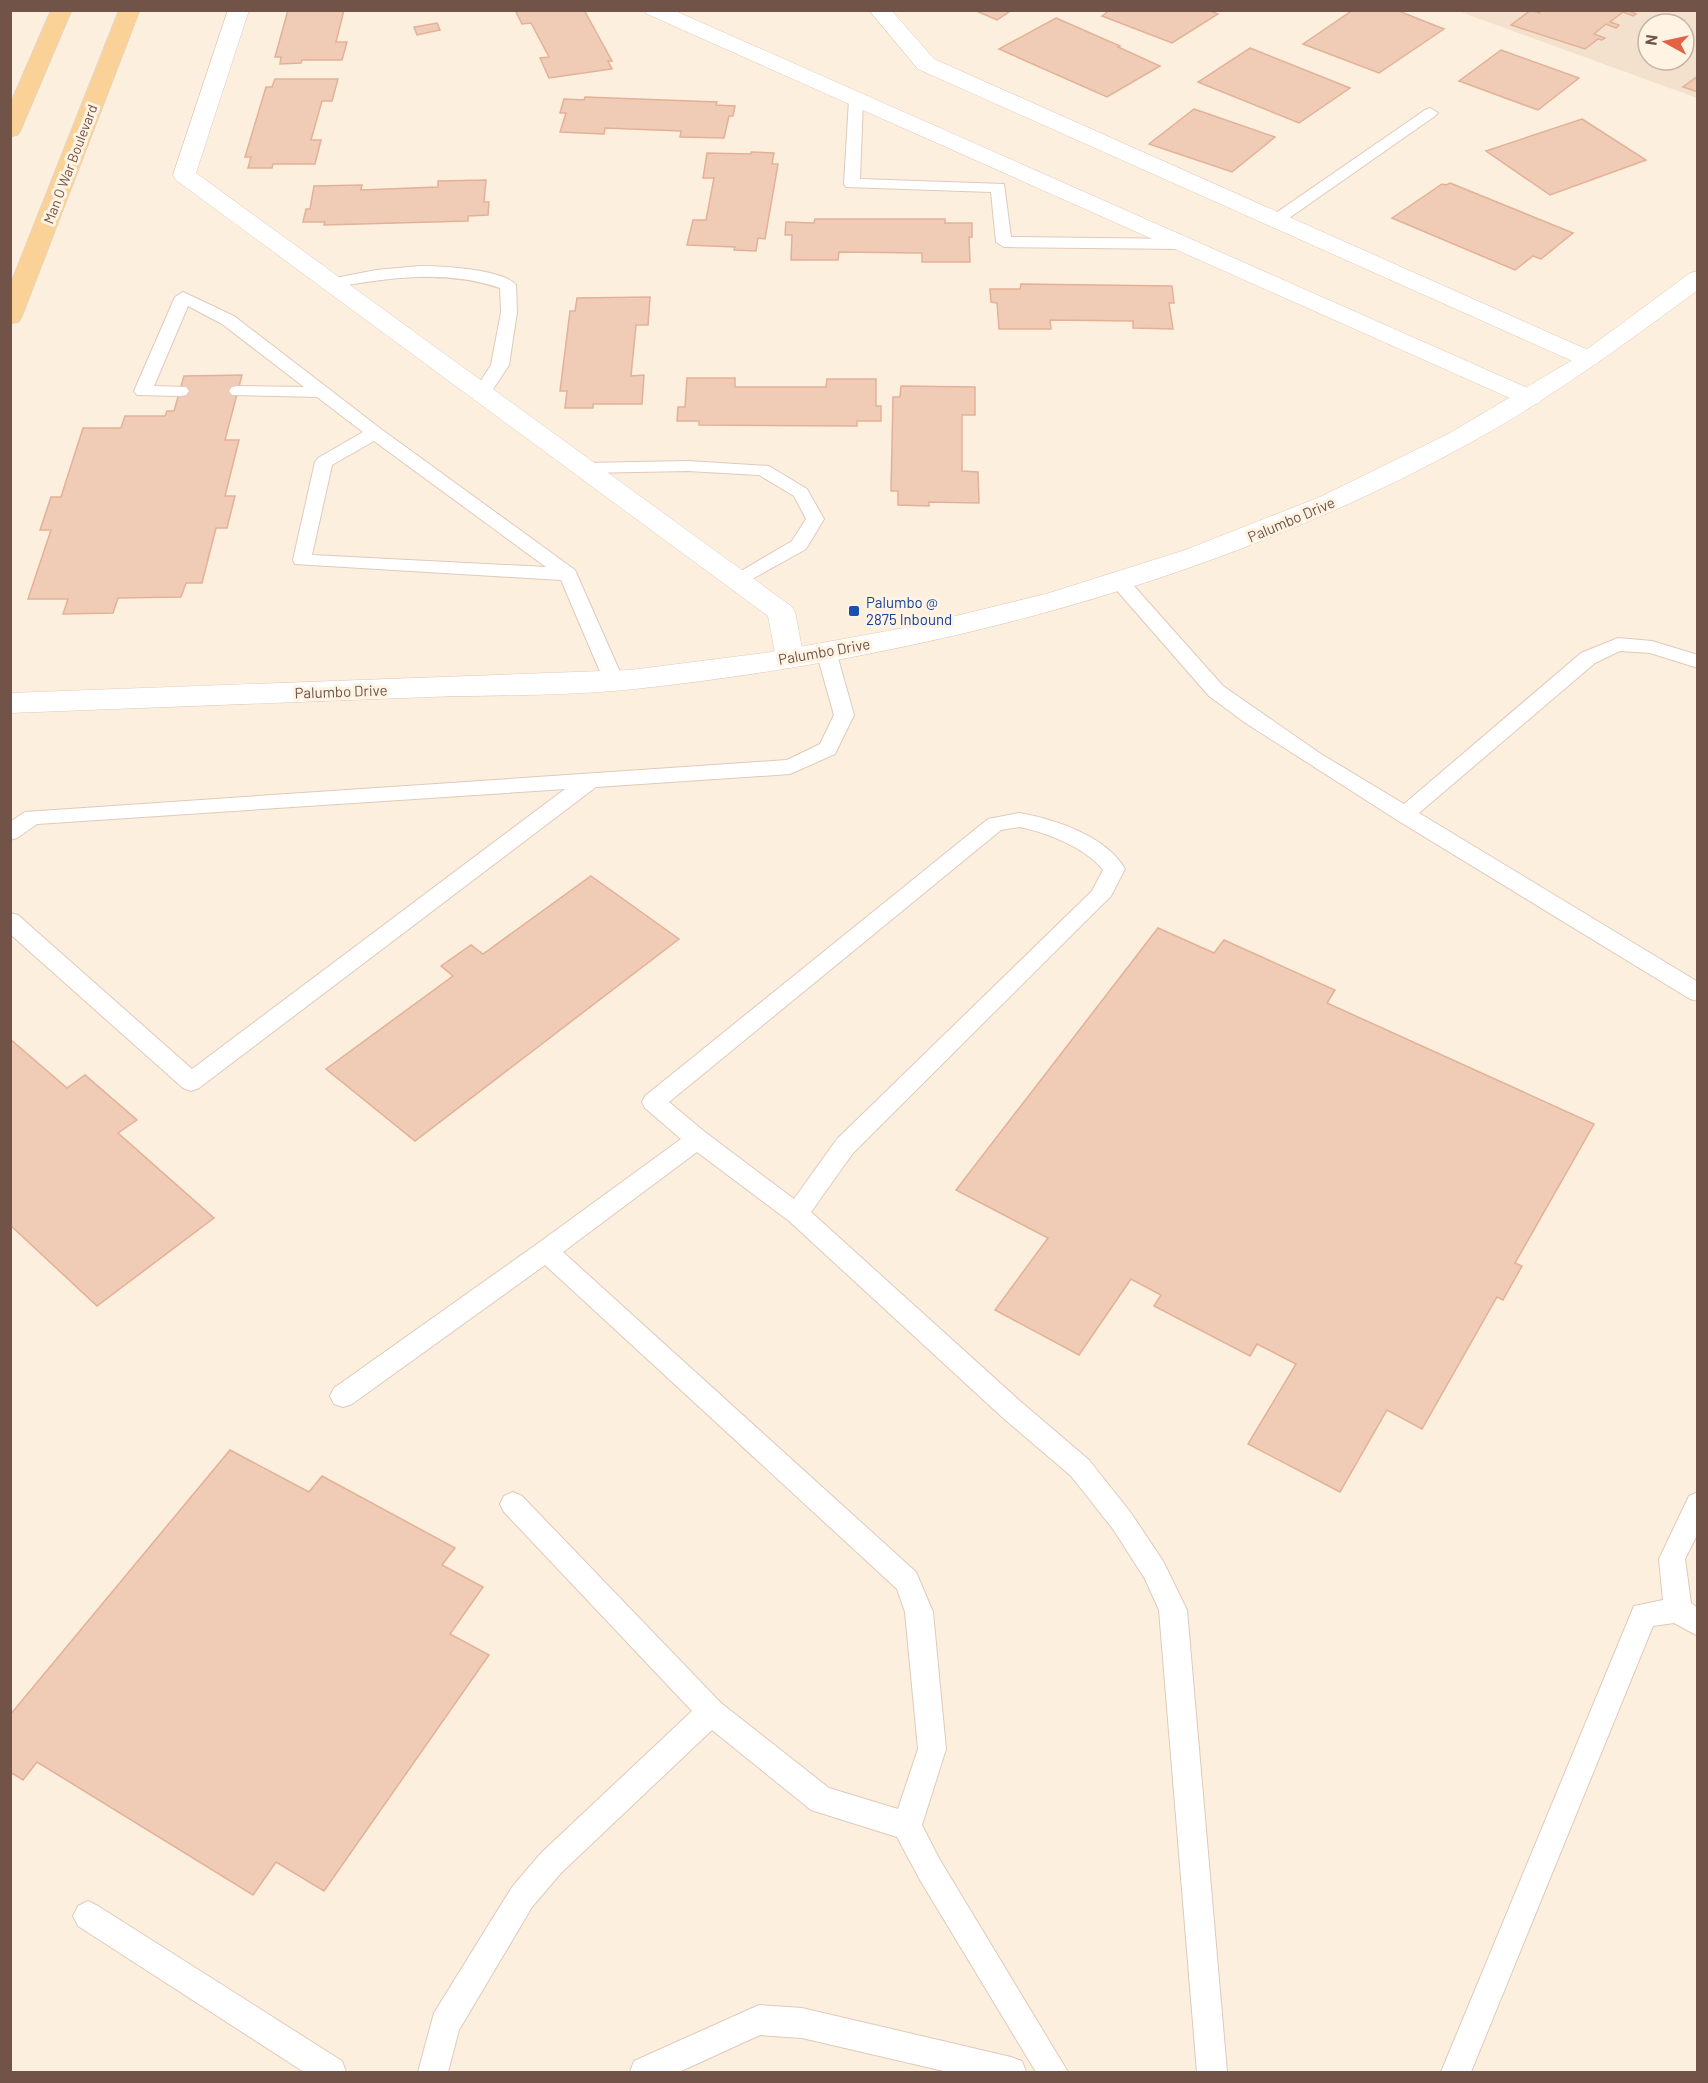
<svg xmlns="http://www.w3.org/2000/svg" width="1708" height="2083" font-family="Barlow,sans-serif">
<rect width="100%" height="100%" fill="#fcefde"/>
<path fill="#f3e0cd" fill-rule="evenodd" d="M1458 11H1697V98ZM1648 24H1684V60H1648Z"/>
<g fill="#f0cbb6" stroke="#e3b197" stroke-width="1.5">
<path d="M288 10H344L336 42H347L342 60H302L301 63 280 64 281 57H275Z"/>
<path d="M515 10H584L612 61H608L612 69 549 78 540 58 549 57 531 23 522 24Z"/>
<path d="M974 10H1012L997 20Z"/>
<path d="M1110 10H1208L1218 14 1172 43 1102 16Z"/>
<path d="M1353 10H1396L1444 29 1379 73 1303 44Z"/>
<path d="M1531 10 1539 13 1543 10H1627L1636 14 1633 16 1623 12 1610 22 1619 25 1616 28 1606 24 1594 34 1605 38 1602 40 1598 39 1585 49 1511 25Z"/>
<path d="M1056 18 1120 46 1118 47 1160 66 1107 97 999 49Z"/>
<path d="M437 23 440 30 417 35 414 27Z"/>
<path d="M1250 48 1350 88 1299 123 1198 82Z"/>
<path d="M1501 50 1579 78 1538 110 1459 81Z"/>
<path d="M1698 76V92L1683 87Z"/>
<path d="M275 79H338L332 101H322L311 140H321L315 164H273L272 168H248L251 157H245L266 87H272Z"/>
<path d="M585 97 717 102 716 105 735 106 733 116H729L724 138 680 137 681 131 605 128 604 134 560 132 566 113H560L564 99 584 100Z"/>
<path d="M1194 109 1275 137 1232 172 1149 144Z"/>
<path d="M1582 119 1646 160 1550 195 1486 151Z"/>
<path d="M751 152 774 153 772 164H778L765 239 758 238 756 251 734 250 735 247 687 245 693 220H706L714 178H703L707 153 751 154Z"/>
<path d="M486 180 484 202H489L488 215 468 216V221L324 225 325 222H303L306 209H310L314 186 362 185 361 190 438 187V181Z"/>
<path d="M1450 183 1573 233 1541 259 1533 256 1515 270 1392 218 1442 184 1446 185Z"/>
<path d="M815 219H945V223H972V237H969L970 262H922V253L839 252 838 260H791L792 235H785L786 222 814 223Z"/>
<path d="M1021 284 1172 286 1174 303H1169L1173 329 1133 328V321L1050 320 1051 329H999L997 303 991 302 990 289H1020Z"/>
<path d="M650 297 648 325H636L631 376 644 375 642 404H593V408H565L567 391H560L570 311H575L577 298Z"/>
<path d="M242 375 225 440H239L225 496H235L227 528H216L202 583H186L181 597 118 598 113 613 63 614 68 599H28L51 530H40L51 497H61L83 428H121L125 416H165L167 411H174L184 376Z"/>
<path d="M687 378H735V387H826L827 379H876V406H881V421H857V426L699 425V421H677L678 407H685Z"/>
<path d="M901 386 975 387V415H962V471L978 472 979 503 929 502V506L898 505V491H891L893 397H900Z"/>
<path d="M591 876 679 939 415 1141 326 1069 453 976 441 966 471 945 483 954Z"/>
<path d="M1158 928 1214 953 1224 940 1335 990 1327 1003 1594 1124 1515 1263 1522 1266 1503 1300 1497 1297 1422 1429 1387 1410 1340 1492 1248 1444 1296 1364 1257 1344 1250 1356 1154 1306 1161 1295 1131 1279 1079 1355 995 1310 1048 1238 956 1190Z"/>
<path d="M10 1039 67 1088 85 1075 137 1120 118 1133 214 1218 97 1306 10 1225Z"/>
<path d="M230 1450 309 1492 322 1476 455 1548 442 1565 483 1587 450 1634 489 1655 324 1891 276 1862 253 1895 37 1762 23 1780 10 1772V1715Z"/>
</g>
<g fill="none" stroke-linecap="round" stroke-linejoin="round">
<g stroke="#dfcabb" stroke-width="2">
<g id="service">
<path d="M856 96 863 100 860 179 1004 184 1011 237 1183 239 1191 244 1183 249 1004 247 996 242 991 192 846 187 844 184 849 100Z"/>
<path d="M1430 108 1438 113 1435 116 1282 223H1270L1268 220 1270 217 1425 110Z"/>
<path d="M420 266C441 266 503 269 516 285L517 312 509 365 488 397H476L473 393 491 365 501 312 500 288C444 269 388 278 331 288L323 283 325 280 376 270Z"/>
<path d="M183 292 234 316 381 429 575 570 624 681 621 686 614 688 607 686 604 681 561 580 295 564 293 560 315 462 318 458 363 432 317 397 232 395 229 391 232 387 238 386 304 387 222 324 188 306 154 386 186 387 189 391 186 395 180 396 137 395 134 391 175 297ZM374 441 546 567 312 555 332 465Z"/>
<path d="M688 461 769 466 807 489 824 519 806 549 738 587 731 585 729 581 731 577 792 541 806 519 794 496 759 475 688 471 584 473 578 472 575 468 578 464 584 463Z"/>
<path d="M1119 575 1126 577 1223 686 1321 754 1404 804 1581 653 1618 638 1652 641 1698 655V668L1650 653 1620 651 1595 663 1419 813 1698 982V1001L1690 999 1397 820 1244 722 1209 696 1112 585 1110 581 1112 577Z"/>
<path d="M826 645 833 646 836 651 854 715 835 754 790 774 596 787 199 1088 191 1091 183 1088 10 934V913L18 915 192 1069 565 789 37 824 17 838 10 840V822L25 812 787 760 820 744 834 715 816 651 819 646Z"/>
<path d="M1019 813C1055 819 1106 836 1125 869L1111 896 853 1153 811 1212 1020 1401 1089 1460 1131 1513 1163 1561 1187 1610 1227 2072H1197L1159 1610 1145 1579 1113 1529 1071 1476 1002 1417 789 1221 697 1152 563 1252 916 1572 933 1612 946 1749 922 1825 940 1860 1068 2072H1036L920 1880 897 1837 811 1810 712 1730 561 1873 532 1907 459 2030 448 2072H418L434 2013 512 1887 541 1853 692 1711 504 1512 500 1504 504 1496 513 1492 522 1496 721 1703 829 1788 898 1809 918 1749 905 1612 897 1589 545 1265 352 1404 343 1407 334 1404 330 1396 334 1388 537 1244 681 1139 645 1108 642 1102 645 1096 988 819ZM1019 827C1046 832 1086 848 1103 870L1092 891 837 1139 794 1199 705 1132 669 1102 1001 830Z"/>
<path d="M1698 1492V1533L1685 1559 1691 1603 1698 1608V1636L1674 1623 1653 1626 1471 2072H1441L1634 1606 1663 1600 1659 1559 1689 1496Z"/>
<path d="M88 1901 98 1906 342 2061 346 2072H304L78 1926 73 1916 78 1906Z"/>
<path d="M759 2005 802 2008 1011 2057 1022 2061 1026 2072H948L802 2038 760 2035 679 2072H630L634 2061Z"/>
</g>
</g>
<g stroke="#dfcabb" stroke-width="1">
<g id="minor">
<path d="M228 10H249L196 173 791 606 795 612 804 658 800 665 790 667 780 665 776 658 768 616 176 180 173 175Z"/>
<path d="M644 10H673L1539 393 1543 398 1539 403 1530 406 1521 403 647 14Z"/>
<path d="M869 10H891L934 59 1597 354 1600 359 1597 364 1588 366 1579 364 918 69Z"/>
</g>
</g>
<g stroke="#dfcabb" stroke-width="1">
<path id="tertiary" d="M1698 271V290C1623 345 1550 399 1468 444 1214 584 922 658 635 689 568 696 497 695 430 697 290 702 150 708 10 713V693L630 670 772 652 915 626 1049 593 1185 550 1320 497 1450 433 1574 359 1690 273Z"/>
</g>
<g stroke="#dad3cf" stroke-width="1">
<g id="primary">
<path d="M51 10H72L21 130 18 135 10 137V104Z"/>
<path d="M119 10H140L22 317 19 322 10 324V285Z"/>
</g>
</g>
<use href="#service" fill="#fff" fill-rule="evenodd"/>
<use href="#minor" fill="#fff" fill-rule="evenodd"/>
<use href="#tertiary" fill="#fff" fill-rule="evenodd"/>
<use href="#primary" fill="#fad197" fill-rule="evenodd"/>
</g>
<rect fill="#1a4fb4" stroke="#fff3e4" stroke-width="2" x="848" y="605" width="12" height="12" rx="3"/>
<g text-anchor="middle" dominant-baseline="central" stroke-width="6" stroke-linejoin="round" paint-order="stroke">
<g font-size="14" fill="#715447" stroke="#fff3e4">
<text transform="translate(70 164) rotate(-69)">Man O War Boulevard</text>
</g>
<g font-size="15" fill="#715447" stroke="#fff3e4">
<text transform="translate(1291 519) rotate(-23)">Palumbo Drive</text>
<text transform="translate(824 651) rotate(-10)">Palumbo Drive</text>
<text transform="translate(341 691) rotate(-2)">Palumbo Drive</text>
</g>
<g font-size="15" fill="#164399" stroke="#fff3e4" text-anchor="start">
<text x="866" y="602">Palumbo @<tspan x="866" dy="17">2875 Inbound</tspan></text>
</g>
</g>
<rect width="1708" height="2083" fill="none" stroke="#715447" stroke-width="24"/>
<g transform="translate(1666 42) rotate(278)"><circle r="28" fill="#fff3e4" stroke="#c6b3a5" stroke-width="1.5"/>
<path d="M0-4.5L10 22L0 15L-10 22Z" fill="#e56144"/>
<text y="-9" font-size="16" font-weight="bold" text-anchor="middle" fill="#715447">N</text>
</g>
</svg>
